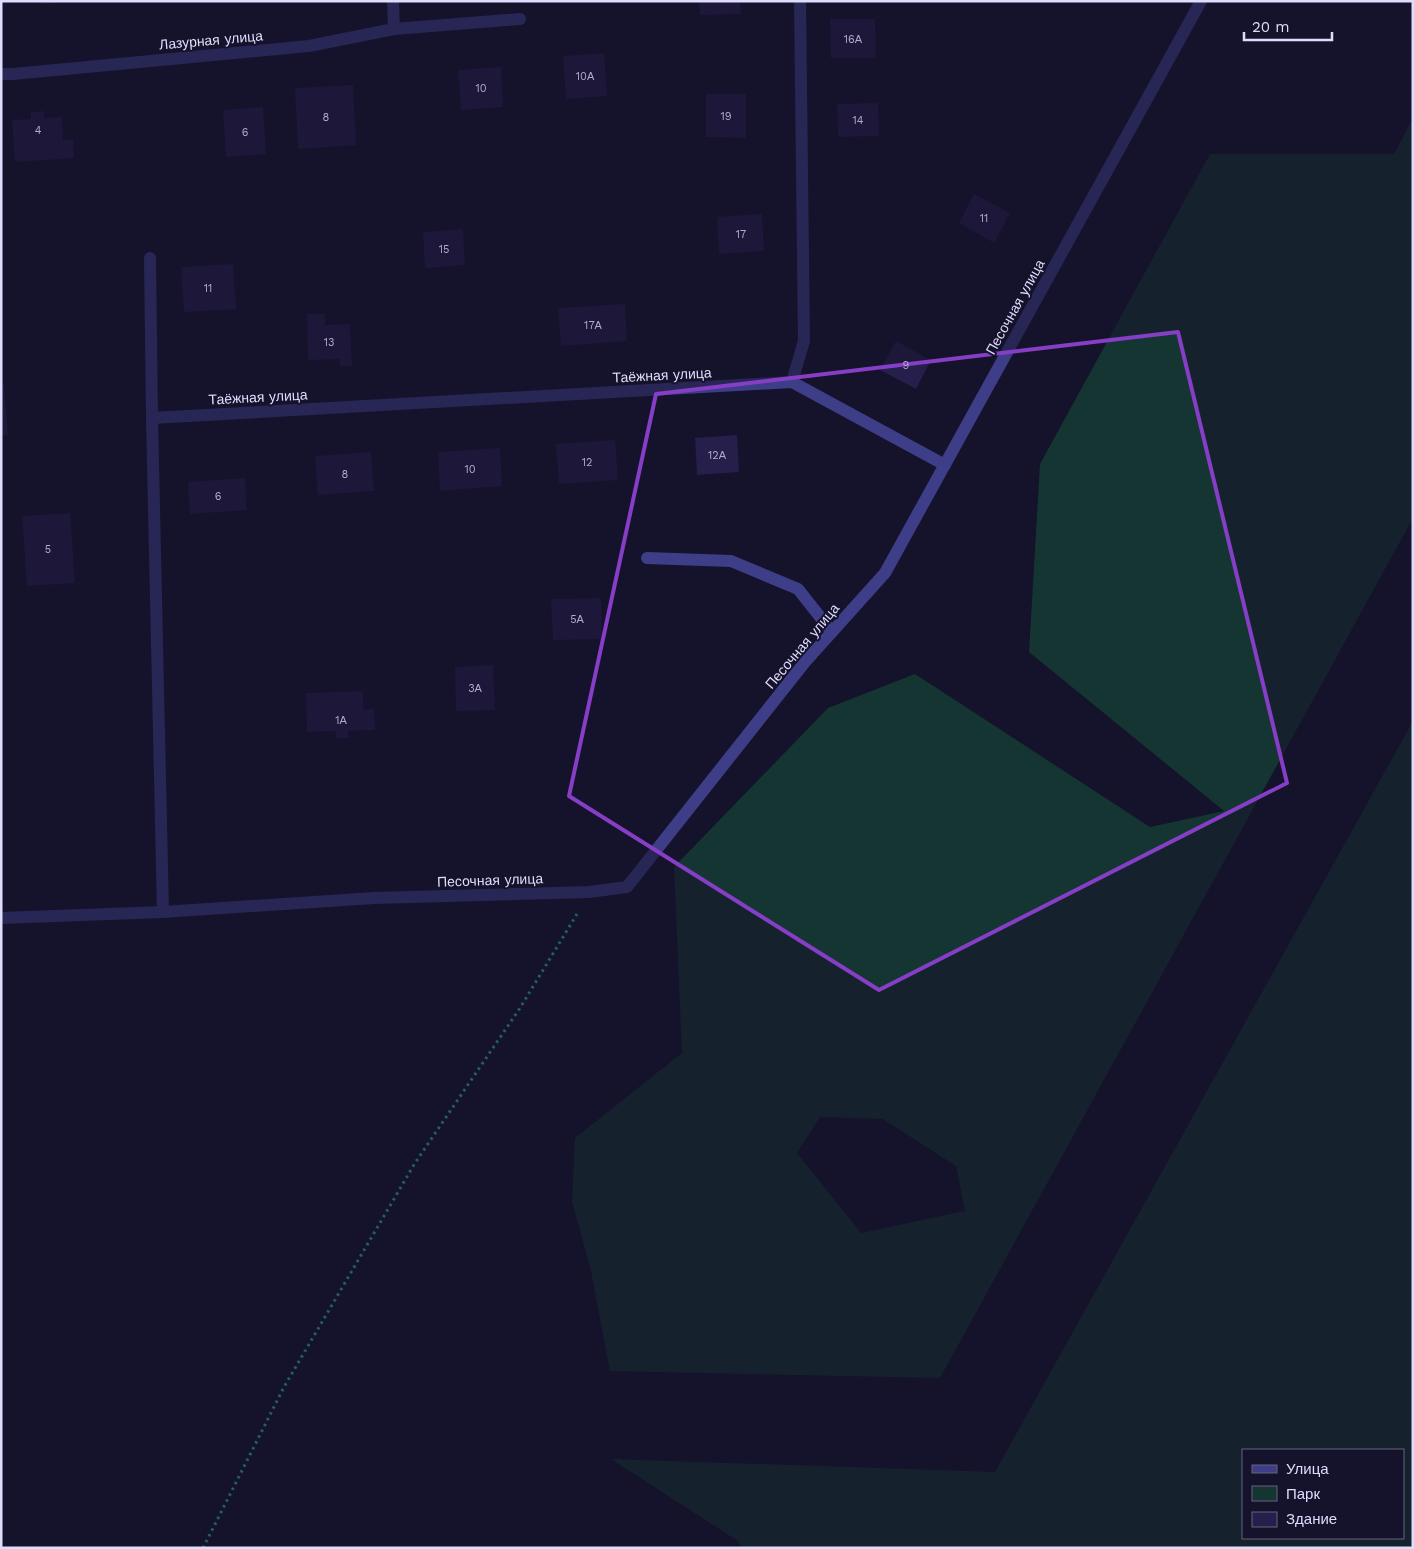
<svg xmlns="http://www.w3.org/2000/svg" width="1414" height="1549" font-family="'Work Sans',sans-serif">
<rect width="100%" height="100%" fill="#15122b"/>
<g fill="#153532" fill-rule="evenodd">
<path d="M1413 118V518L940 1378 610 1371 591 1271 572 1201 575 1138 682 1053 674 867 828 708 915 674 1150 827 1224 811 1029 652 1040 464 1210 154H1394ZM820 1117 883 1119 956 1166 965 1211 861 1233 797 1153Z"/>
<path d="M1413 721V1548H742L738 1541 611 1459 995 1472ZM1243 1450H1403V1538H1243Z"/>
</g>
<g fill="#261e4b">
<path d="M41 1H54V3L41 4Z"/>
<path d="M699 1H740L741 14 700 15Z"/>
<path d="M830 19H875L876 58H831Z"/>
<path d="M604 53 607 96 566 99 563 56Z"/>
<path d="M501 67 503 107 461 110 458 70Z"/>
<path d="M353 85 356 145 298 149 295 88Z"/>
<path d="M706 94H746V138L706 137Z"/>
<path d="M878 103 879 136 838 137 837 104Z"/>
<path d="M263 107 266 154 226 157 223 110Z"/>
<path d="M44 111V118L62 117 63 140 73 139 74 158 15 162 12 120 31 119V112Z"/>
<path d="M974 194 1010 213 994 243 959 223Z"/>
<path d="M762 214 764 251 719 254 717 217Z"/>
<path d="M463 229 465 265 425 268 423 232Z"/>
<path d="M233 264 236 309 184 312 181 267Z"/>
<path d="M625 304 627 341 561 346 558 308Z"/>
<path d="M307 314H325V325L350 324 352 366H340V359L308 360Z"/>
<path d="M896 341 931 360 916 389 880 370Z"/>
<path d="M1 385H4L8 435 1 436Z"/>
<path d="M737 435 739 472 697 475 695 438Z"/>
<path d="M615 440 618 480 559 484 556 444Z"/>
<path d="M500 448 502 486 440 491 438 452Z"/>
<path d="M371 452 374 491 318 495 315 456Z"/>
<path d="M245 478 247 510 190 514 188 482Z"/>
<path d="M70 513 75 583 27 586 22 516Z"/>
<path d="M601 598 602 639 553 640 551 599Z"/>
<path d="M493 665 495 710 456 711 455 667Z"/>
<path d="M363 691V710L374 709 375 730 348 731 349 738H336V731L307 732 306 693Z"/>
</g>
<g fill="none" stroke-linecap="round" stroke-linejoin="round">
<path stroke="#34bbae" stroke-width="3" stroke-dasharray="2.5 4" stroke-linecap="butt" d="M203 1548 284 1387 415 1163 520 1008 577 914"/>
<g stroke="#3e3e88" stroke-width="12">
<path d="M394 29 520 19"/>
<path d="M1 74H13L309 46 394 29 393 1"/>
<path d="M150 258 152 418 163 912"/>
<path d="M792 382 945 465"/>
<path d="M647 558 731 561 798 589 832 632"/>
</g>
<g stroke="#3e3e88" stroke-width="12">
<path d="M152 418 792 382 804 341 800 1"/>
<path d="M1 918 163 912 374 898 589 892 627 887 805 662 885 573 1201 1"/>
</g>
</g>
<path d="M0 0H1414V1549H0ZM1178 332 1287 783 879 990 569 796 656 394Z" fill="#15122b" fill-opacity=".55" fill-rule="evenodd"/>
<path fill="none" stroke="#853ec5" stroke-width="4" stroke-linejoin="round" d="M1178 332 1287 783 879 990 569 796 656 394Z"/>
<g text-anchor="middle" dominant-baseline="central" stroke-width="4" stroke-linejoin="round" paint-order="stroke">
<g font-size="11" fill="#b1add1">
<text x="853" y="39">16А</text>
<text x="585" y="76">10А</text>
<text x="481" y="88">10</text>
<text x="726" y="116">19</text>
<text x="326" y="117">8</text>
<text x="858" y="120">14</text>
<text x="38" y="130">4</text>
<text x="245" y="132">6</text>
<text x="984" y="218">11</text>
<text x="741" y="234">17</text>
<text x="444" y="249">15</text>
<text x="208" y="288">11</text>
<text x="593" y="325">17А</text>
<text x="329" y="342">13</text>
<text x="906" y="365">9</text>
<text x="717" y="455">12А</text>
<text x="587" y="462">12</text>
<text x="470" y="469">10</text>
<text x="345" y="474">8</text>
<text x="218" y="496">6</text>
<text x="48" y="549">5</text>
<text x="577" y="619">5А</text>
<text x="475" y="688">3А</text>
<text x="341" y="720">1А</text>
</g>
<g font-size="14" fill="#dfddfe" stroke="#15122b">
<text transform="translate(211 40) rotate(-5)">Лазурная улица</text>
<text transform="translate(1015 307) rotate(-61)">Песочная улица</text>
<text transform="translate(662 375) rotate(-3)">Таёжная улица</text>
<text transform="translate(258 397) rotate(-3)">Таёжная улица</text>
<text transform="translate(802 646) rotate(-50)">Песочная улица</text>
<text transform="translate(490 880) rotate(-2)">Песочная улица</text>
</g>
</g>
<rect width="1414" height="1549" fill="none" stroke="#dfddfe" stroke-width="5"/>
<rect x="1242" y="1449" width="162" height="90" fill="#15122b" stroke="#66637f"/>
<rect x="1252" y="1465" width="25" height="8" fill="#3e3e88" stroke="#66637f"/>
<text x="1286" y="1474" font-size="15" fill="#dfddfe">Улица</text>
<rect x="1252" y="1486" width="25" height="15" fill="#153532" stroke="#66637f"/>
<text x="1286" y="1499" font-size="15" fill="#dfddfe">Парк</text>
<rect x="1252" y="1512" width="25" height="15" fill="#261e4b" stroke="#66637f"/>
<text x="1286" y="1524" font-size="15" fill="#dfddfe">Здание</text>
<path d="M1244 32v8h88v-8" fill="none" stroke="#dfddfe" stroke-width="2.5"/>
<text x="1252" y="32" font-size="15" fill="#dfddfe" stroke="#15122b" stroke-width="4" paint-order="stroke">20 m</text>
</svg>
